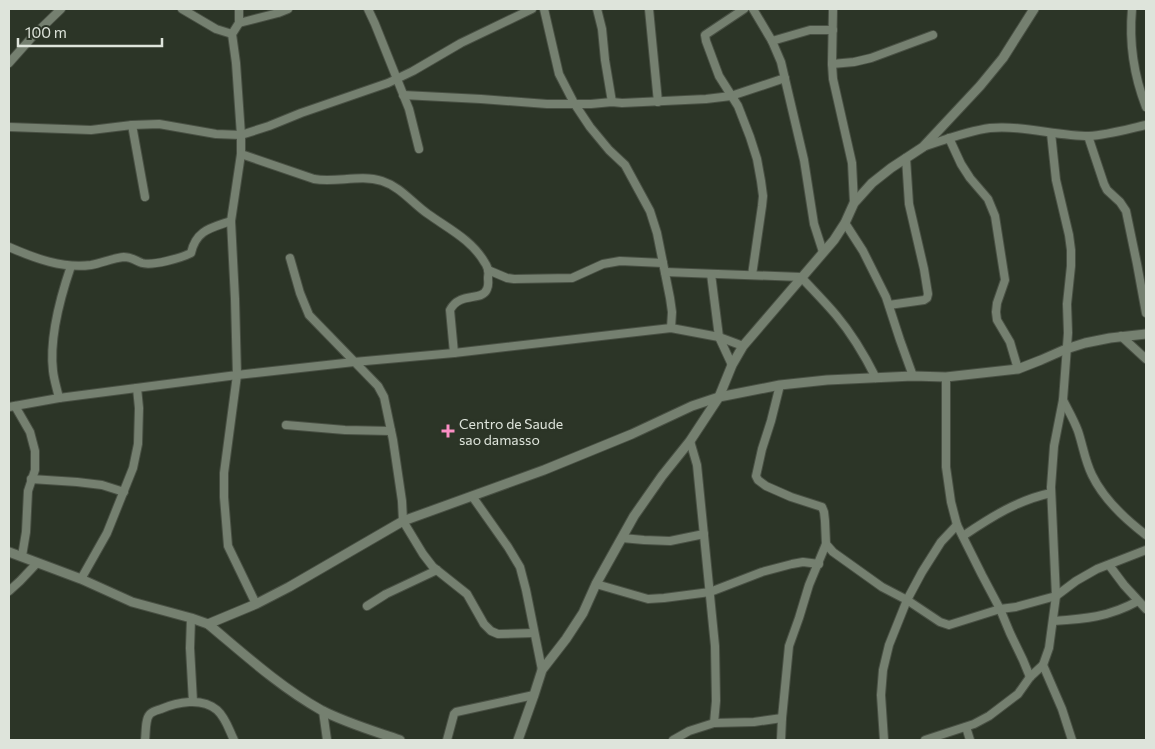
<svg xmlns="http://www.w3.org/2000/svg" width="1155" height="749" font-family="Commissioner,sans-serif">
<rect width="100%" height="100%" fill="#2c3527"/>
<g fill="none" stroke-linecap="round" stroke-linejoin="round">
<g stroke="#495044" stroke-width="10">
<g id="minor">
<path d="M182 9 216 29 232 34"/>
<path d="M239 9V23L232 34 236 63 241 135V154L231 221 235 299 237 375 224 473V497L228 546 256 604"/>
<path d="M368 9 375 24 409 109 419 149"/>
<path d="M544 9 559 74 574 103 590 127 609 150 625 165 650 211 657 233 670 298 672 312 671 328"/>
<path d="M597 9 602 29 605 60 612 102"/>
<path d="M649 9 658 102"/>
<path d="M744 9 705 35 706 41 719 76 738 106 750 137 757 159 761 181 763 196 762 206 752 275"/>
<path d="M753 9 772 41 781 62 804 160 814 224 823 252"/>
<path d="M833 9 832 64 833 79 852 163 854 203"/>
<path d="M1132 9C1129 42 1134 76 1146 107"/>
<path d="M239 23 278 13 288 9"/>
<path d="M772 41 810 30H833"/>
<path d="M9 63 33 36 61 9"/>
<path d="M832 64 854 62 871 58 933 35"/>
<path d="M403 95 481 99 547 104H591L612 102 622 103 706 99 731 96 785 78"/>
<path d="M132 125 145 197"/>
<path d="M9 127 91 130 132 125 159 124 216 134 241 135 269 126 301 113 388 83 413 71 461 43 532 9"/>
<path d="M1088 136 1104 184 1107 190 1120 202 1126 211 1137 264 1146 313"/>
<path d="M949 138 961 164 970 178 988 199 995 216 1005 280 997 303 996 312 997 320 1010 342 1018 369"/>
<path d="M923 147C944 140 967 131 990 128 1023 125 1056 136 1089 136 1108 135 1128 129 1146 125"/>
<path d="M241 154 314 179C336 183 360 174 382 181 401 187 412 203 428 214 449 229 472 240 485 263 486 264 488 269 488 270 489 273 488 275 488 278 488 282 489 285 487 289 482 302 460 291 450 310L454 353"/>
<path d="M845 223 863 251 886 297 900 340 913 376"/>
<path d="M9 247C34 258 63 269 91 265 102 263 113 258 124 257 132 257 136 261 142 263 153 266 181 258 191 253 196 230 211 228 231 221"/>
<path d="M290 258 300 293 309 315 378 386 384 397 393 440 402 501 403 521 423 554 433 567 467 594 484 624 491 631 498 634 534 633"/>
<path d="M488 270 507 278 514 279 572 278 603 264 620 261 663 263"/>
<path d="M665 272 801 277C813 290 825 302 836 315 852 334 865 356 876 378"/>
<path d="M711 274 719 337 732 365"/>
<path d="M889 305 924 300 927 298 928 294 924 269 909 204 906 158"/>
<path d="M1121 336 1146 359"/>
<path d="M946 377V467L951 502 957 525 982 575 1000 609 1010 633 1023 660 1030 677"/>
<path d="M780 385 771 421 762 449 756 476 758 480 766 486 791 497 822 507 824 512 825 521 826 544 809 585 799 618 789 646 782 718 781 740"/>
<path d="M59 398C57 389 54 380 53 371 49 337 60 298 71 266"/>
<path d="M1063 400C1068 410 1074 420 1078 431 1083 446 1085 461 1092 475 1104 500 1125 519 1146 535"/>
<path d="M15 406 30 432 35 451V470L28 491 26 532 22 556"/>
<path d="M9 407 59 398 237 375 354 362 454 353 671 328 719 337 743 346"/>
<path d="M286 425 345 430 391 431"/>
<path d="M690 441 697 465 715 646 716 701 714 723"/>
<path d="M31 479 77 482 102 485 124 492"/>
<path d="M472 496 508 547 520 567 526 590 542 670"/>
<path d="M963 536C991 517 1018 500 1051 493"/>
<path d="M622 538 644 540 670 541 704 534"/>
<path d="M826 544 833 552 882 587 907 600 940 622 949 625 1000 609 1016 607 1056 596 1076 581 1097 569 1146 550"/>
<path d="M1109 565 1124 585 1146 609"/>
<path d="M81 579 107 533 133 468 138 444 139 408 137 388"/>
<path d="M596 584 648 599 664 598 710 592 762 572 792 564 803 562 819 564"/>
<path d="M9 591 20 581 37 563"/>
<path d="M367 606 386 594 437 570"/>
<path d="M191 618 190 648 193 702"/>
<path d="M1053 621C1085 619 1109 617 1138 601"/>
<path d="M1043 665 1062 709 1072 740"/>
<path d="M323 711 327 740"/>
<path d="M966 727 970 740"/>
<path d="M145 740C146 733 145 719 150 714 153 711 158 710 161 709 177 702 202 697 217 710 226 718 229 730 234 740"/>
<path d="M447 740 454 714 456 712 534 695"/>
<path d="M673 740 689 731 714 723 754 722 782 718"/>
<path d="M884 740 881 695 883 670 889 645 907 600 922 572 941 542 957 525"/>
<path d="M925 740 974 724 989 716 1018 694 1030 677 1043 665 1049 648 1056 596 1051 487 1054 446 1063 400 1068 333 1067 304 1071 266V250L1069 235 1056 180 1051 133"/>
</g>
</g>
<g stroke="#495044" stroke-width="11">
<g id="tertiary">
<path d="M9 552 81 579 132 602 191 618 208 624C244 654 280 687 321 710 346 723 374 731 400 740"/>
<path d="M208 624 256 604 289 587 403 521 544 470 632 434 692 406 719 397 780 385 827 380 913 376 946 377 1018 369 1041 360 1066 349 1085 343 1110 338 1146 334"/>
<path d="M518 740 534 695 542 670 566 639 583 613 596 584 634 516 662 476 690 441 719 397 732 365 743 346 834 240 845 223 854 203 872 183 891 168 923 147 980 86 1003 58 1034 9"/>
</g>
</g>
<use href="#minor" stroke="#758070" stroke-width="8"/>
<use href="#tertiary" stroke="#758070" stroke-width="9"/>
</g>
<path fill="#fb8fc4" stroke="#2c3527" stroke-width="2" d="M445.5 423.5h5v5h5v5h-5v5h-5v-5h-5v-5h5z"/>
<g text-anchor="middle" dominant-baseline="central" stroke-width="4.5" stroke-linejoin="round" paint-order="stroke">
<g font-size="14" fill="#dee4db" stroke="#2c3527" text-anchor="start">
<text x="459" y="423">Centro de Saude<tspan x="459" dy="16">sao damasso</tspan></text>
</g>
</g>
<rect width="1155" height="749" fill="none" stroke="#dee4db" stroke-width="20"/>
<path d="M18 38v8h144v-8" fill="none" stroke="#dee4db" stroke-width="2.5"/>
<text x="25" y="38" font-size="15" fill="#dee4db" stroke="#2c3527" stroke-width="4" paint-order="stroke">100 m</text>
</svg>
